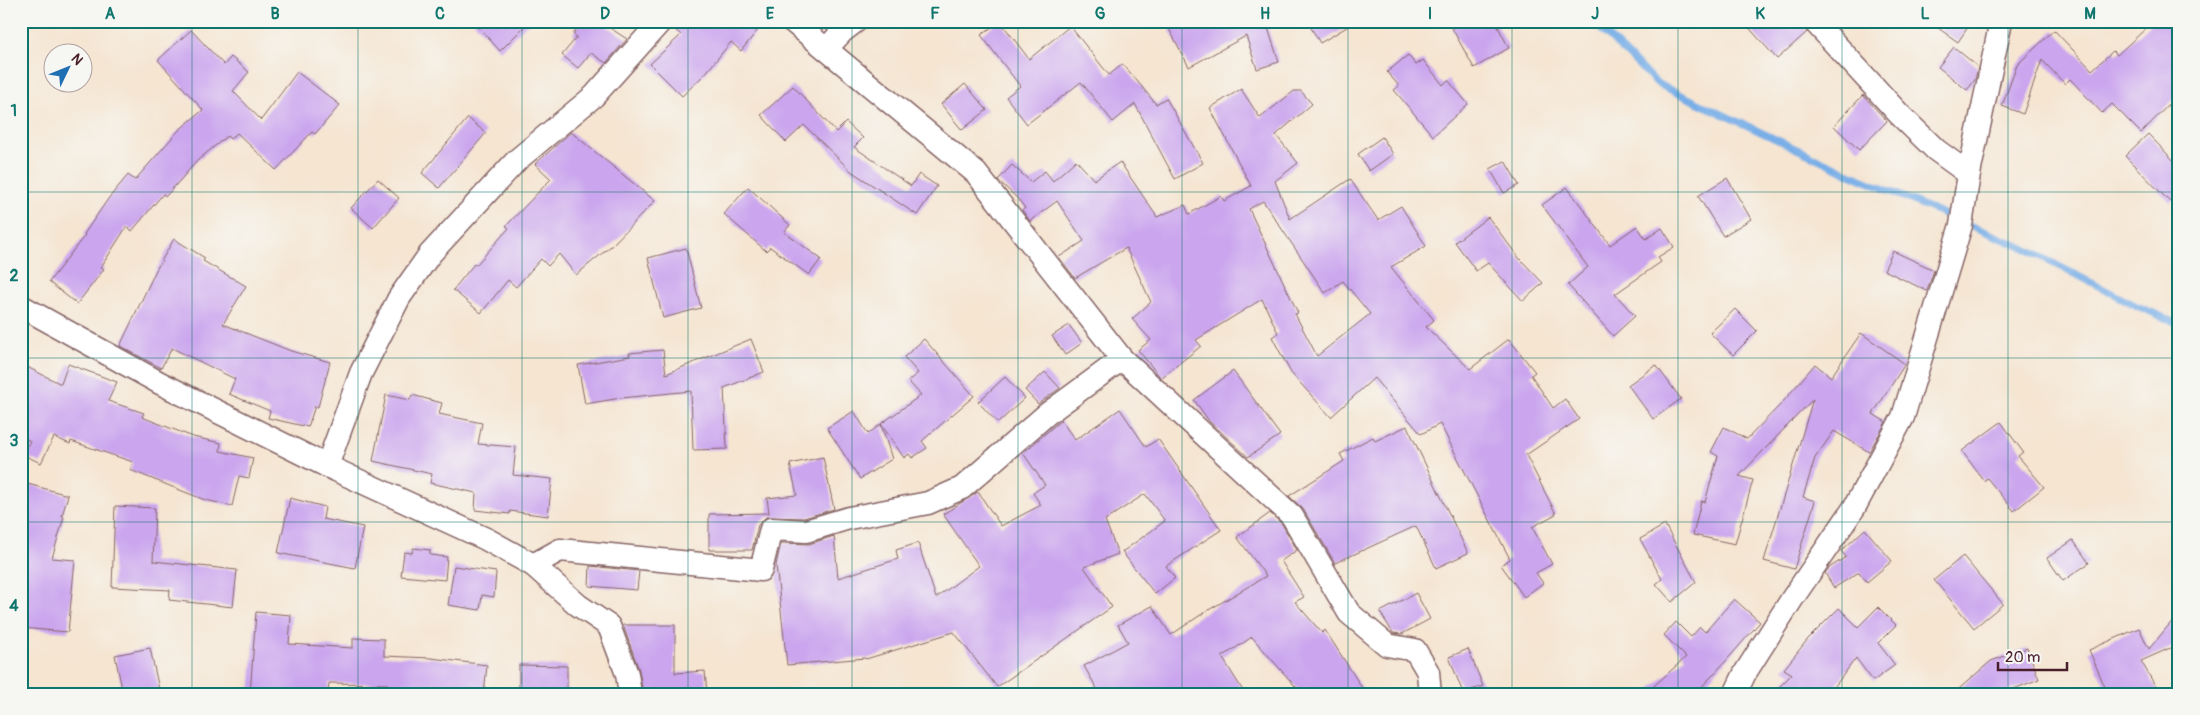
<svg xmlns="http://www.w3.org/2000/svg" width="2200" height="715" font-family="Pangolin,sans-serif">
<rect width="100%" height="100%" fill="#f6f6f2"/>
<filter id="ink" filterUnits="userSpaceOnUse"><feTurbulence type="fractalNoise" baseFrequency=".02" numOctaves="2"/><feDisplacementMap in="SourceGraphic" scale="10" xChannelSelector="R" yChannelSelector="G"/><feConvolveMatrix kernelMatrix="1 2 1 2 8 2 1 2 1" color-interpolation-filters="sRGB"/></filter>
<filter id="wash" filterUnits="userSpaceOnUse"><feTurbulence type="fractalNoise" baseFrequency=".0096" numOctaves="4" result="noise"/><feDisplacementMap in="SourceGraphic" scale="20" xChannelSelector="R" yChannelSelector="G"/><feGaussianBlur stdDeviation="1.12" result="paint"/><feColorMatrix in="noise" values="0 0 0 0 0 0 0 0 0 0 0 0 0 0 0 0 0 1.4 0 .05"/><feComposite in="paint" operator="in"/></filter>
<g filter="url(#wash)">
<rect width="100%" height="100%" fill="#f5e5d1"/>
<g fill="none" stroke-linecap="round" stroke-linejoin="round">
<path stroke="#79afe7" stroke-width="7" d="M1592 21 1658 84 1861 179 2024 248 2137 306 2179 324"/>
</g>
<g id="blocks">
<g fill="#cba5ee" fill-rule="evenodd">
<path d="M473 21H530L500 51Z"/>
<path d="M582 21H599L627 39 606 63 591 53 578 68 562 55 577 37 573 34Z"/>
<path d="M674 21H765L741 51 731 42 705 74 682 96 650 64 681 35 672 27Z"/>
<path d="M1000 21 1029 59 1070 26 1109 75 1123 64 1156 104 1166 98 1203 163 1175 179 1135 104 1113 122 1081 82 1027 124 1006 97 1020 86 981 35Z"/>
<path d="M1165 21H1275L1267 25 1279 62 1257 69 1246 36 1189 67Z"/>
<path d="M1307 21H1357L1320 43Z"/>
<path d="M1448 21H1495L1509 48 1474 68Z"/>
<path d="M1743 21H1799L1807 32 1777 59Z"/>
<path d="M1928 21H1972L1958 42Z"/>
<path d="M2154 21H2164L2179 38V94L2141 133 2112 104 2102 113 2070 79 2065 84 2042 60 2023 114 2002 106 2017 65 2054 30 2092 70 2113 51 2117 55Z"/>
<path d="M191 30 224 65 231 57 249 72 233 91 261 120 297 72 340 105 315 134 312 132 276 170 237 133 230 139 227 136 198 160 166 196 163 194 132 231 127 226 101 267 104 269 77 304 49 282 85 235 84 234 108 199 128 175 135 180 178 131 203 110 158 60Z"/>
<path d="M1954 47 1978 67 1975 80 1967 90 1938 67Z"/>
<path d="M1408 55 1416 65 1423 60 1443 85 1448 80 1468 104 1433 136 1394 90 1399 86 1387 72Z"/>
<path d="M965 84 987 110 962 130 941 104Z"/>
<path d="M793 86 836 132 846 122 863 138 854 147 911 186 919 174 937 186 917 215 851 171 804 125 786 142 761 115Z"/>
<path d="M1241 89 1260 118 1294 91H1301L1312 104 1276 135 1298 163 1275 181 1290 219 1350 179 1378 220 1401 206 1426 246 1391 267 1434 320 1426 327 1470 369 1509 339 1535 372 1531 375 1553 408 1565 399 1579 419 1526 455 1556 514 1532 527 1552 564 1536 573 1543 583 1524 597 1501 565 1510 559 1440 424 1421 434 1374 378 1331 417 1291 373 1272 337 1278 333 1262 299 1196 340 1201 346 1161 378 1138 350 1151 340 1132 319 1151 302 1126 248 1075 278 1059 257 1084 241 1057 201 1030 221 1022 210 1025 208 1018 199 998 180 1012 165 1031 182 1045 171 1053 181 1076 160 1094 180 1120 162 1157 217 1185 205 1189 214 1221 196 1224 201 1251 186 1210 108ZM1263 201 1325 293 1343 281 1370 314 1317 356 1295 314 1298 313 1249 209Z"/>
<path d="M1863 95 1887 121 1859 150 1834 126Z"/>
<path d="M468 118 486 133 439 188 422 173Z"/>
<path d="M571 132 655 201 611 246 576 275 559 254 548 266 541 259 516 287 508 280 481 313 453 290 474 264 476 265 509 228 506 226 551 179 535 164Z"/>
<path d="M2148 134 2179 166V194L2170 202 2125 156Z"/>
<path d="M1382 137 1393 154 1369 171 1358 154Z"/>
<path d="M1505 161 1519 185 1504 193 1490 169Z"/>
<path d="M1727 178 1751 219 1723 236 1698 196Z"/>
<path d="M378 179 399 198 373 228 351 208Z"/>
<path d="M748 187 790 225 784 232 821 259 809 275 770 247 766 251 724 214Z"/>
<path d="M1567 187 1610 245 1637 226 1646 239 1662 228 1674 247 1658 257 1661 262 1615 294 1635 316 1613 336 1568 285 1588 267 1542 205Z"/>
<path d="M1488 217 1519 258 1543 283 1523 301 1488 263 1476 271 1455 242Z"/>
<path d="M174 239 205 258 203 261 246 286 223 324 291 351 330 362 318 407 315 406 308 427 268 418 270 411 229 394 235 379 172 348 161 368 120 346 156 270Z"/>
<path d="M686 248 701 308 663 318 648 258Z"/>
<path d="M1893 251 1934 270 1927 291 1884 270Z"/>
<path d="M1735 309 1757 331 1733 355 1710 333Z"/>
<path d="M1069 325 1082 343 1065 355 1052 336Z"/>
<path d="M1861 333 1905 364 1873 414 1886 422 1869 452 1834 431 1815 458 1803 497 1815 501 1794 569 1764 561 1813 399 1739 476 1753 480 1735 544 1693 535 1701 501 1705 502 1718 456 1711 452 1724 427 1747 439 1782 403 1815 364 1831 377Z"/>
<path d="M751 339 764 372 724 388 727 449 693 450 691 391 621 398 585 404 578 365 630 356 629 353 663 350 666 374Z"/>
<path d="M924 339 974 396 922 441 927 448 912 458 909 454 904 458 881 424 921 395 908 381 918 373 904 357Z"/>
<path d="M21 364 61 384 68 364 117 382 108 401 144 413 142 417 193 437 221 443 220 451 253 458 249 478 239 476 232 506 205 500 130 470 133 462 71 441 70 444 54 437 41 463 23 455 30 441 21 436Z"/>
<path d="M1656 365 1681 399 1653 419 1628 385Z"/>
<path d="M1233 371 1280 435 1248 457 1209 421 1194 400Z"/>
<path d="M1045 372 1060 388 1038 404 1025 390Z"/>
<path d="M1005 377 1025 398 998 423 978 402Z"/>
<path d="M386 395 410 400 412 395 442 403 439 414 482 423 478 444 516 447 513 475 552 479 548 516 510 511V514L475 510 476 493 430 483 432 474 373 461Z"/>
<path d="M1120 409 1146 447 1158 439 1221 530 1166 566 1175 578 1155 594 1122 552 1165 521 1145 494 1105 520 1118 554 1084 567 1112 607 997 687 954 632 866 659 865 658 787 665 776 565 781 543 809 544 834 536 838 578 898 559 896 550 918 543 936 598 979 566 943 514 978 492 1001 526 1041 505 1033 493 1045 485 1023 453 1061 420 1075 440Z"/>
<path d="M854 411 868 434 881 424 892 459 860 479 827 428Z"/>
<path d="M2001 422 2023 452 2018 456 2044 487 2014 511 1987 478 1984 481 1962 451Z"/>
<path d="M1407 426 1468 553 1436 568 1416 526 1335 563 1303 509 1289 496 1344 461 1340 454 1373 437 1375 441Z"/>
<path d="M823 457 834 509 804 518 766 517 758 525 752 550H709V514L769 513 767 498 797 495 790 464Z"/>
<path d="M24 483 68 495 62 516 64 517 52 558 75 560 68 632 21 628V493Z"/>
<path d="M290 498 325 507 323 519 363 527 355 568 278 553Z"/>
<path d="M115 506 155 508 153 561 237 570 233 607 169 600 170 590 112 587Z"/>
<path d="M1270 513 1282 524 1297 550 1281 561 1304 597 1295 602 1322 633 1325 630 1366 694H1302L1252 637 1222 657 1245 694H1100L1084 666 1128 642 1118 625 1152 606 1171 635 1202 614 1266 576 1237 537Z"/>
<path d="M1665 525 1696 582 1672 602 1656 584 1662 579 1640 539Z"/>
<path d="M1865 529 1892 561 1867 582 1859 572 1834 588 1825 573 1829 568 1846 557 1841 551Z"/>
<path d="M2073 540 2089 563 2063 581 2047 558Z"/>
<path d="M413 548 430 550V555L447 557 445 580 401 576 404 552 412 553Z"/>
<path d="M1963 556 2003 604 1974 628 1934 580Z"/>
<path d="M454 566 496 572 494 597 482 595 480 610 448 605Z"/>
<path d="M590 566 639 571 637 590 589 586Z"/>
<path d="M1416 593 1430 619 1402 634 1393 633 1380 612Z"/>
<path d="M1734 599 1760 622 1725 662 1695 694H1645L1686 657 1664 635 1676 622 1691 637 1700 627 1705 632Z"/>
<path d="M1878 607 1896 625 1878 643 1895 665 1873 681 1856 658 1829 694H1772L1792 674 1784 669 1808 639 1839 608 1858 627Z"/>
<path d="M256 612 291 615 289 644 353 648V638L384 639V656L431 658 487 665 484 694H388V684L329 683 328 694H250Z"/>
<path d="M2179 613V644L2141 661 2160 694H2108L2089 650 2139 628 2149 649Z"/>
<path d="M623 625H675V673L705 671 707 694H643L639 670Z"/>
<path d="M150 648 160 694H123L115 655Z"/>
<path d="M2027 648 2039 679 2001 694H1953L1991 661Z"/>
<path d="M1468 649 1483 686 1463 693 1449 657Z"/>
<path d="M519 665 567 666V694H519Z"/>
</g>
</g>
</g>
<g filter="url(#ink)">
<use href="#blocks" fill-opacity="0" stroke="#866465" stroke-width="1"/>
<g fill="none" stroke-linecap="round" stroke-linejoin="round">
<g stroke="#866465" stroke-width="25">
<g id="minor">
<path d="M792 21 976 173 1122 359 1292 516 1349 613 1387 645 1415 650 1428 672 1430 694"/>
<path d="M826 49 843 31 856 21"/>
<path d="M1969 174 2001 21"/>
<path d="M21 306 160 383 327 466 486 539 533 565 578 605 609 626 627 674 630 694"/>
<path d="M327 466 361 373 399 298 430 254 517 160 594 96 661 21"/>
<path d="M533 565 560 550 761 570 771 529 806 531 849 518 928 503 962 488 1047 414 1122 359"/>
<path d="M1735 694 1745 673 1792 599 1854 508 1903 417 1961 225 1969 174 1936 150 1899 114 1814 21"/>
</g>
</g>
<use href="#minor" stroke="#fff" stroke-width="22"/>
</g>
</g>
<path fill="none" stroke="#0f766e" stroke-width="1" stroke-opacity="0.55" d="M192 21V694M358 21V694M522 21V694M688 21V694M852 21V694M1018 21V694M1182 21V694M1348 21V694M1512 21V694M1678 21V694M1842 21V694M2008 21V694M21 192H2179M21 358H2179M21 522H2179"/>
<rect width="2200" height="715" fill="none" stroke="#f6f6f2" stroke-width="55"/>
<g transform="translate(68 68) rotate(47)"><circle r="24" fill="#f6f6f2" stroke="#b1a0a2"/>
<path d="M0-4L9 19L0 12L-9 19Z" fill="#1f6fb2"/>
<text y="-8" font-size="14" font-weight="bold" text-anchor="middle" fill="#4a1f2b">N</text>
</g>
<path d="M1998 662v8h69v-8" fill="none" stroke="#4a1f2b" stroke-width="2.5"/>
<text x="2005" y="662" font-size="15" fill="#4a1f2b" stroke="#f6f6f2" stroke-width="4" paint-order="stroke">20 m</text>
<rect x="28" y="28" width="2144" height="660" fill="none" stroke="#0f766e" stroke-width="2"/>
<g font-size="16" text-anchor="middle" font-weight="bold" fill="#0f766e">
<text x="110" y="19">A</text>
<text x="275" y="19">B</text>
<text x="440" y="19">C</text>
<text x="605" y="19">D</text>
<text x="770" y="19">E</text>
<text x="935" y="19">F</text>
<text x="1100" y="19">G</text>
<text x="1265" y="19">H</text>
<text x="1430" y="19">I</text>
<text x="1595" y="19">J</text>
<text x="1760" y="19">K</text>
<text x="1925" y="19">L</text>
<text x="2090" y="19">M</text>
<text x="14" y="116">1</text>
<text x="14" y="281">2</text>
<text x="14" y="446">3</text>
<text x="14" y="611">4</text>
</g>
</svg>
